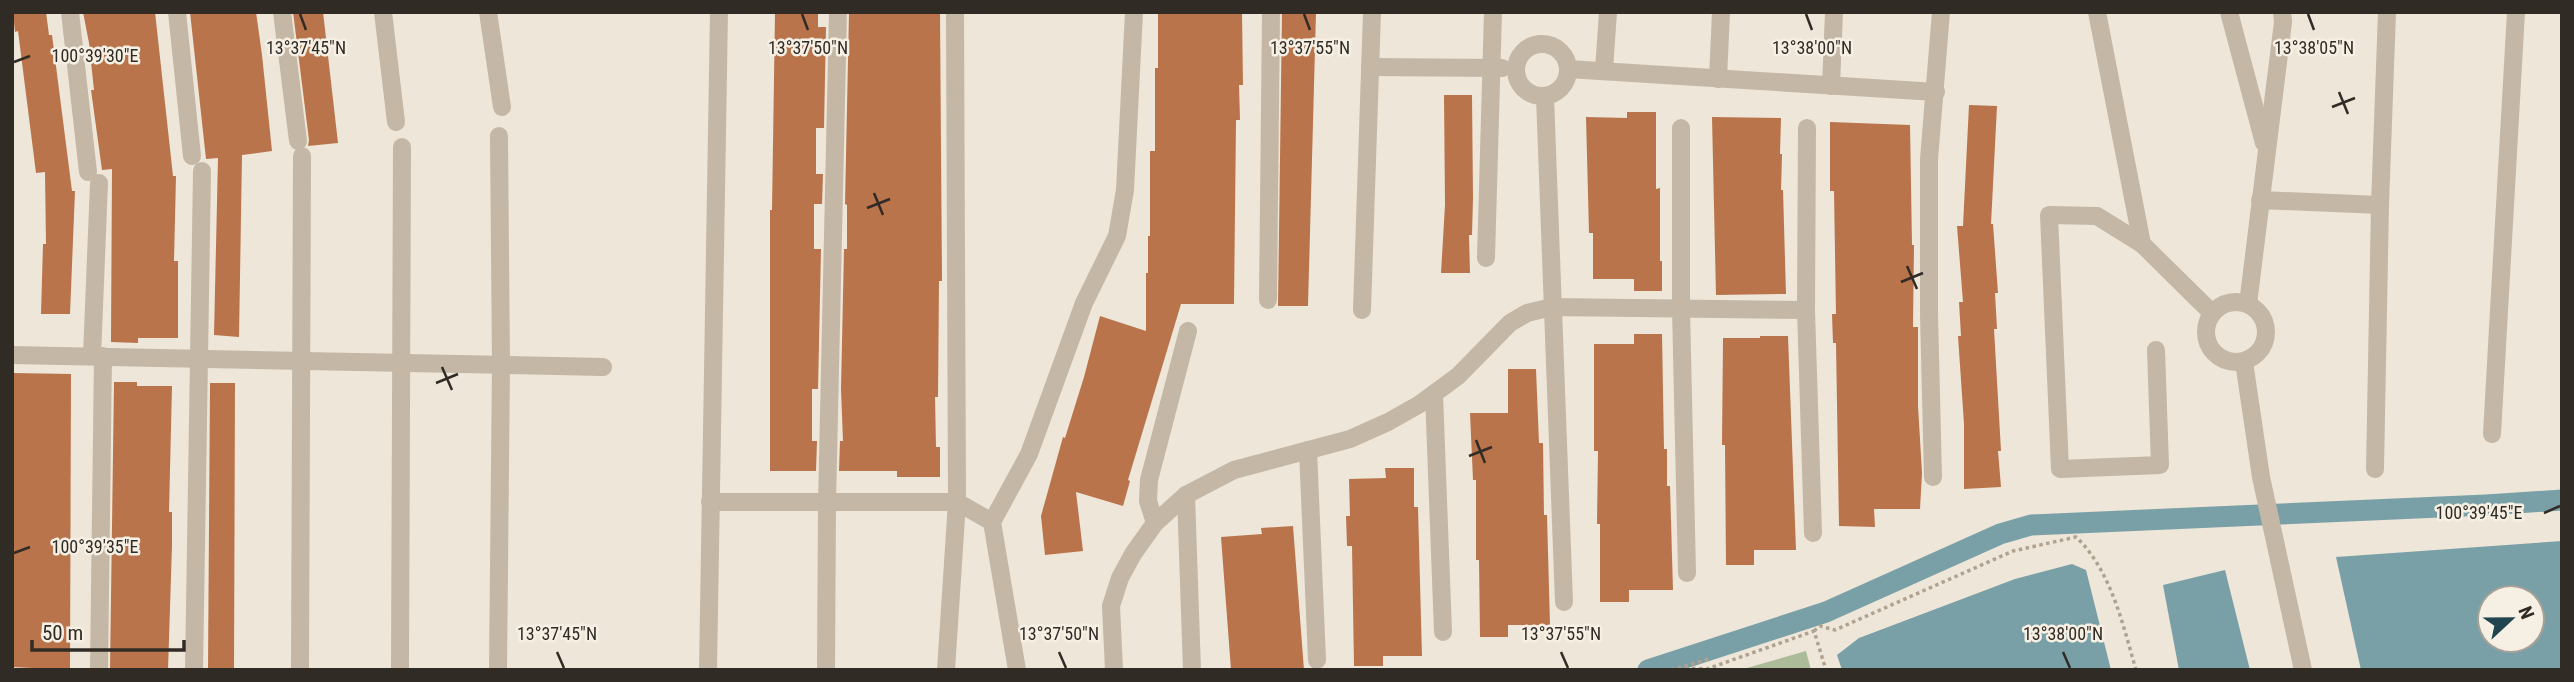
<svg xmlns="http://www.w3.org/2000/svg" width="2574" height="682" font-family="'Roboto Condensed',sans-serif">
<rect width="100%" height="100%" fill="#eee6d8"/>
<path fill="#acbb9a" d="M1806 651 1811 670H1740Z"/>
<g fill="#7aa0a7" fill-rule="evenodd">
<path d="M2562 541V670H2361L2336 557ZM2490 598H2532V640H2490Z"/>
<path d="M2072 564 2086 570 2111 670H1842L1837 655 1859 638 2015 579Z"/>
<path d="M2225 570 2250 670H2179L2163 585Z"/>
</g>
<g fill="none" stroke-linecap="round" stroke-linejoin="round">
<path stroke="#7aa0a7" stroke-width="21" d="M1648 670 1826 612 2000 534 2031 525 2486 505 2562 500"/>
</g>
<g fill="#b9744b">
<path d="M13 12H46L49 35H52L72 191H75L70 314H41L43 244H46L45 172 36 173 18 31 15 32Z"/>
<path d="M83 12H155L173 176H176L174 261H178V338H138V343L111 342 112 169 102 170 91 90H94L89 43Z"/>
<path d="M190 12H256L262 55 272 151 242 155 239 337 214 335 218 158 206 159Z"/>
<path d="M293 12H323L338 143 308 146 309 140Z"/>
<path d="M775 12H818V27H826L824 128H816V174H823L822 204H814V249H821L818 389H812V441H817L816 471H770V210H772Z"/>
<path d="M849 12H940L942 281H939L938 397H935L936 447H940V477H897V471H839L840 441H843L841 389 844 249H847V205L845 204Z"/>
<path d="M1158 12H1242L1243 85H1239L1240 120H1236L1234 304H1181L1128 480 1130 481 1123 506 1076 492 1083 551 1045 555 1041 516 1063 437 1065 438 1084 377 1100 316 1146 331V273H1148V236H1150V151H1155V68H1158Z"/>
<path d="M1282 12H1316L1308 306H1278Z"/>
<path d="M1444 95H1472L1473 198 1472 235H1469L1470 273H1441L1445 205Z"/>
<path d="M1969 105 1997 106 1991 224H1993L1998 293H1995L1997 329H1994L2001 451H1998L2001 487 1964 489V424L1958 336H1961L1959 302H1963L1957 226H1963Z"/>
<path d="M1627 112H1656V189L1660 188V261H1662V291H1634V279H1593V233H1589L1586 117 1627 118Z"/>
<path d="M1712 117 1781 118 1780 154H1782L1781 190H1783L1786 294 1716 295Z"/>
<path d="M1830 122 1910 125 1912 245H1914L1913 327H1918V406L1922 473 1920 509H1874L1875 527 1839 526 1836 343H1833L1832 314H1836L1834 191H1830Z"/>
<path d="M1634 334H1662L1664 449H1667V486H1670L1673 590H1629V602H1600V524H1597L1598 451H1594V344H1634Z"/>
<path d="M1760 336H1788L1796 550H1754V565H1726L1725 445H1722L1723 338H1760Z"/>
<path d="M1508 369H1536L1539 443H1543L1544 515H1547L1550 625H1508V637H1480L1479 560H1476V480H1473L1470 413H1508Z"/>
<path d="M12 373 71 374 70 670 12 667Z"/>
<path d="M114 382H137V386H172L169 512H172V545L168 670H110Z"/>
<path d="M210 383H235L234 670H208Z"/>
<path d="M1385 468H1414V507H1418L1422 656H1383V666H1354L1352 546H1347L1346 516H1350L1349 479 1386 478Z"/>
<path d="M1293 526 1304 670H1231L1221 537 1262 534 1261 528Z"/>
</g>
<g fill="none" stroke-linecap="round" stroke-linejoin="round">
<g stroke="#b0a290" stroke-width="3.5" stroke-dasharray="3.5 3.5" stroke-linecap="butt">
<path d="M1814 631 1820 626 1835 630 2013 551 2076 537C2111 570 2123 625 2136 670"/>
<path d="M1678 668 1707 669 1814 631 1826 670"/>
<path d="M1671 670 1709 659"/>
</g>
<g stroke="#c4b7a6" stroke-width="18">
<path d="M70 12 88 172"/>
<path d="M177 12 192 156"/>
<path d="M282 12 298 141"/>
<path d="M383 12 396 122"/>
<path d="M488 12 502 107"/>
<path d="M2097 12 2142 244 2212 313"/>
<path d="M2229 12 2264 143"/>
<circle cx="1542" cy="70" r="26"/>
<path d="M1370 67 1502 68"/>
<path d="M1568 69 1936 92"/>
<path d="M1604 70 1608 12"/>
<path d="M1718 79 1721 12"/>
<path d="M1831 86 1834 12"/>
<path d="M1545 97 1564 602"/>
<path d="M1681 128V309L1687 573"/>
<path d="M1807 128 1806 310 1813 533"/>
<path d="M2260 200 2380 205"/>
<path d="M2142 244 2097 216 2049 215 2060 469 2160 465 2156 350"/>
<path d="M1486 258 1493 12"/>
<path d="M1268 300 1271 12"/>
<circle cx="2236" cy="332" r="30"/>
<path d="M2248 304 2283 22 2282 12"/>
<path d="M1362 310 1372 12"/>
<path d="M12 355 603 367"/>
<path d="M92 356 99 183"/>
<path d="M2244 362 2261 477 2303 670"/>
<path d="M1434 394 1443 632"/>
<path d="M2492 434 2516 12"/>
<path d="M1308 450 1317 660"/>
<path d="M2375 469 2380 205 2387 12"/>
<path d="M1933 477 1929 314V159L1941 12"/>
<path d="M1186 495 1192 670"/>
<path d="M710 502H957L992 522 1017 670"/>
<path d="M992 522 1029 454 1084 303 1117 236 1125 190 1134 12"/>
<path d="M1155 523 1148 501 1149 480 1188 331"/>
<path d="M99 670 103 356"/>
<path d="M194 670 202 171"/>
<path d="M300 670 302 156"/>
<path d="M400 670 402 147"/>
<path d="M498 670 501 365 499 136"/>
<path d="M708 670 719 12"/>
<path d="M826 670 827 503 838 12"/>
<path d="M946 670 957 502 955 12"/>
<path d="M1114 670 1111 606 1120 578 1133 554 1155 523 1186 495 1234 470 1350 439 1388 422 1420 404 1458 376 1510 323 1527 313 1552 307 1806 310"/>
</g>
</g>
<path fill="none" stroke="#312b26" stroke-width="2.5" d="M300 14 306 30M802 14 808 30M1304 14 1310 30M1806 14 1812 30M2308 14 2314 30M14 62 30 56M2339 92 2348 114M2332 107 2355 98M874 193 883 215M867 208 890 199M1907 266 1917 289M1901 282 1923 273M442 367 452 390M436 383 458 374M1476 440 1485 463M1469 456 1492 447M2544 513 2560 506M14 553 30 547M557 652 564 668M1059 652 1066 668M1561 652 1568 668M2063 652 2070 668"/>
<g font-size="18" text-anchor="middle" fill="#312b26" stroke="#f6f0e4" stroke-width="5" stroke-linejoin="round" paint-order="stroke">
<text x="2314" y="54">13°38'05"N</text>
<text x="306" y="54">13°37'45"N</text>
<text x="808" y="54">13°37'50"N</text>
<text x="1310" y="54">13°37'55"N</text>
<text x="1812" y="54">13°38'00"N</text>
<text x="95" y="62">100°39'30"E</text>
<text x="2479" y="519">100°39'45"E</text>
<text x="95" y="553">100°39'35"E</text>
<text x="557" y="640">13°37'45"N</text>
<text x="1059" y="640">13°37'50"N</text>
<text x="1561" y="640">13°37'55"N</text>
<text x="2063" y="640">13°38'00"N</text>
</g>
<rect width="2574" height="682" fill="none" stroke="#312b26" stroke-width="28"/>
<g transform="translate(2511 619) rotate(68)"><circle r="33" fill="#f6f0e4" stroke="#a7a198" stroke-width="2"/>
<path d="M0-5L12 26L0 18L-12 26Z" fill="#20454e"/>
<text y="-10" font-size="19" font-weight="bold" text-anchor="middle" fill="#312b26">N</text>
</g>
<path d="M32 640v10h152v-10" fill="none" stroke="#312b26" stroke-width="3.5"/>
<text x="42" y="640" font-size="21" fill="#312b26" stroke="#f6f0e4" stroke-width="5" paint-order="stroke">50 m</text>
</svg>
